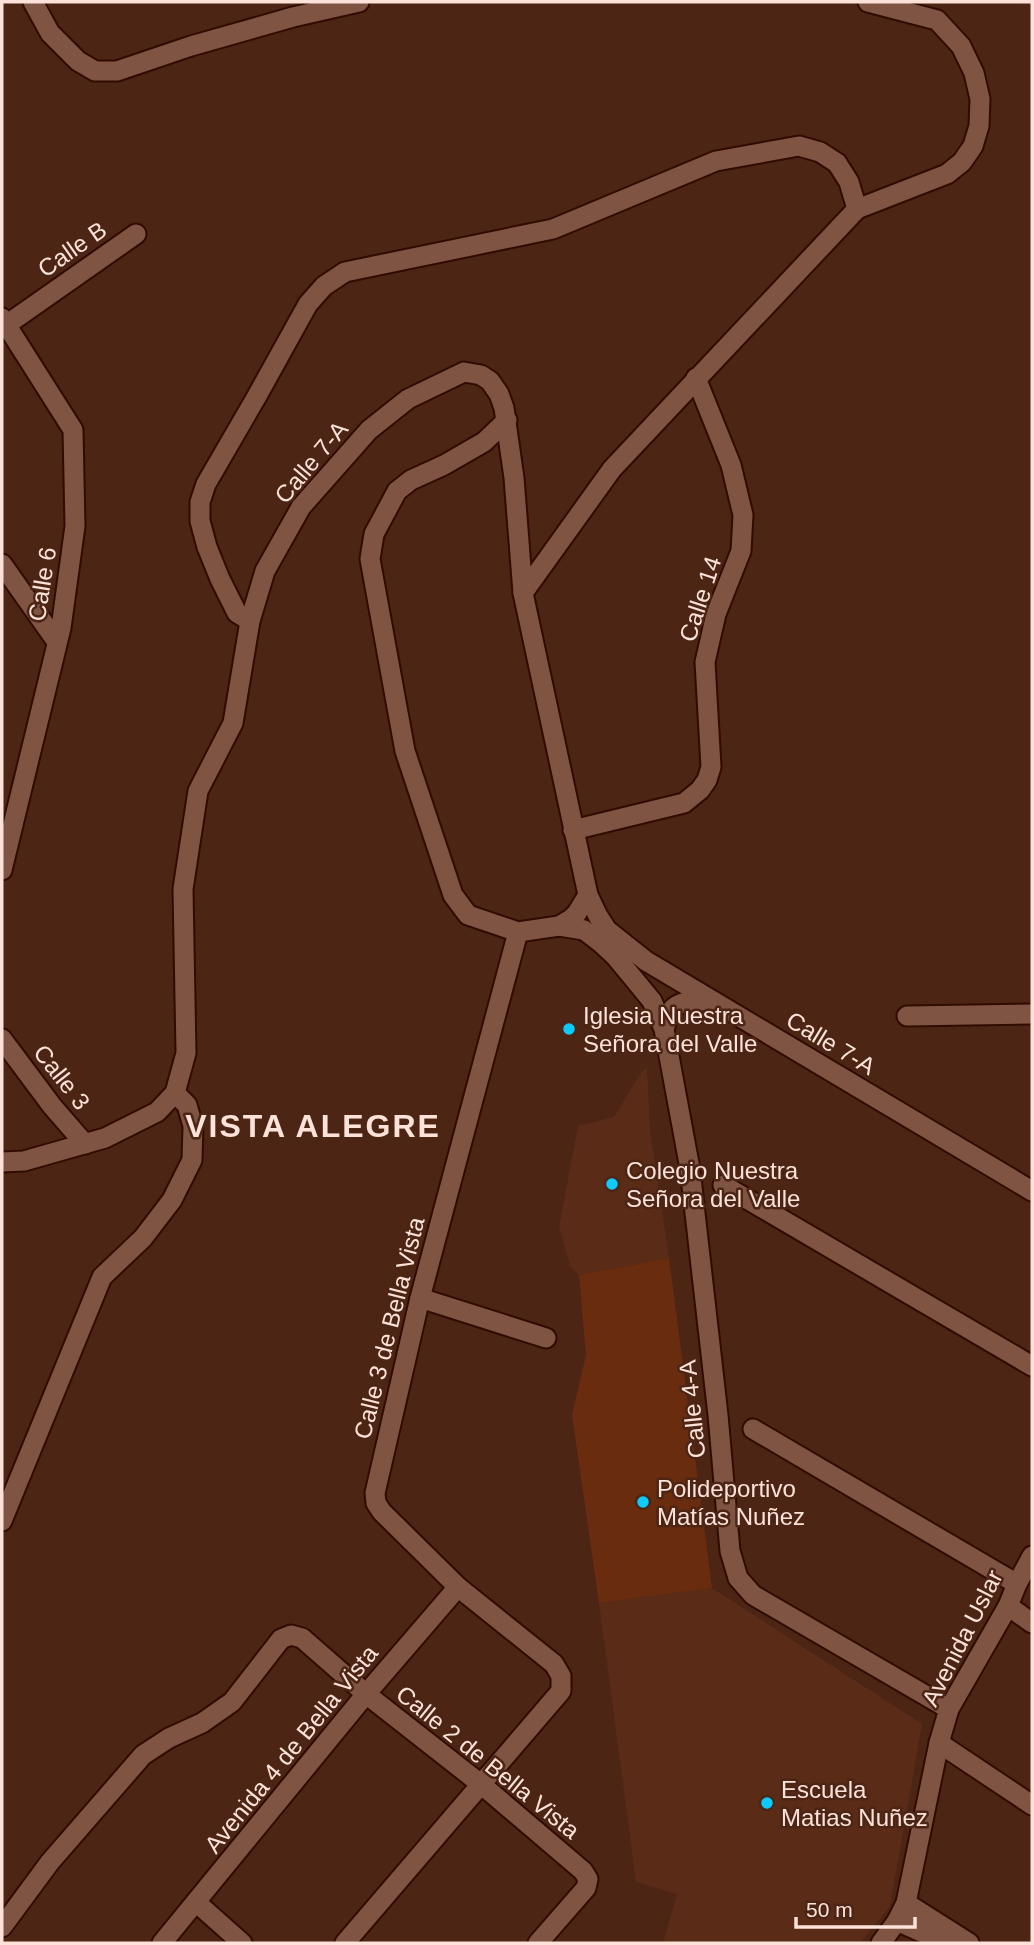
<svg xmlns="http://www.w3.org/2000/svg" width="1034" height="1945" font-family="Helvetica,sans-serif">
<rect width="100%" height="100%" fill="#4c2515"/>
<g fill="#5a2c18">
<path d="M647 1067 650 1130 669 1258 579 1275 570 1266 559 1227 578 1126 614 1117 641 1073Z"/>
<path d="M712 1588 922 1724 890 1906 860 1943H663L677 1894 636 1882 599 1603Z"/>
</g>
<path fill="#6a2c0f" d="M669 1258 712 1588 599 1603 572 1415 586 1355 579 1275Z"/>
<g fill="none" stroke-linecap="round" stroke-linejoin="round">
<g stroke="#300c00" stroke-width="23">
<g id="street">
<path d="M33 2 50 33 78 61 95 71H117L191 46 293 17 359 2"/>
<path d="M857 209 947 174 962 162 973 146 979 126 980 99 974 73 961 46 937 20 868 2"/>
<path d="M2 318 73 430 75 526 61 628 2 870"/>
<path d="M2 328 136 234"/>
<path d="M507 420 484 442 444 465 411 480 397 491 374 534 370 559 405 751 453 895 468 915 518 932 559 926 571 919 577 913 588 895"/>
<path d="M2 564 57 642"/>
<path d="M250 621 237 613 220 579 207 547 200 521V502L206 484 257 396 308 304 324 286 345 272 553 229 716 161 799 146 820 152 837 163 849 182 857 209 612 469 523 593"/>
<path d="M573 830 684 803 700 790 707 780 711 767 705 662 716 614 741 551 743 515 731 465 696 378"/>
<path d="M559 926 584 930 601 943 615 956 652 1001 664 1029 690 1169 718 1415 730 1551 738 1578 753 1595 949 1709"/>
<path d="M907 1016 1032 1014"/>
<path d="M664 1029C666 1024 668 1016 671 1011 679 999 699 1001 712 1001"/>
<path d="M2 1039 52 1106 85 1144"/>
<path d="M2 1162 24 1161 105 1138 157 1112 175 1093 186 1053 183 889 198 791 233 723 250 621 265 571 301 507 369 430 408 399 464 372 481 375 490 381 499 394 504 408 514 478 523 593 588 895 598 916 607 930 646 961 1032 1191"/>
<path d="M723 1185 1032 1366"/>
<path d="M420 1298 546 1338"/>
<path d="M753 1429 1017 1584"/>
<path d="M2 1521 102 1277 143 1238 172 1200 192 1160 193 1126 187 1105 175 1093"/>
<path d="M1008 1606 1032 1623"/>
<path d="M939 1743 1032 1805"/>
<path d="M197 1903 242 1943"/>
<path d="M906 1903 969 1943"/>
<path d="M897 1921 946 1943"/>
<path d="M2 1927 50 1862 143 1755 169 1738 202 1723 232 1702 281 1639 291 1635 302 1638 366 1694 482 1785 583 1871 588 1879 586 1888 538 1943"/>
<path d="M162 1943 366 1694 458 1587"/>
<path d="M345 1943 561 1691V1676L554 1664 458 1587 382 1512 376 1503 375 1493 420 1298 518 932"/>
<path d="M881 1943 897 1921 906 1903 939 1743 949 1709 1008 1606 1017 1584 1032 1556"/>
</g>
</g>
<use href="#street" stroke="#7f5442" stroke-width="19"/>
</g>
<g fill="#0dcafa" stroke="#4c2515" stroke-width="2.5">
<circle cx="569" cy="1029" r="7"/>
<circle cx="612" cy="1184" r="7"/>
<circle cx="643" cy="1502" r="7"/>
<circle cx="767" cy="1803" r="7"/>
</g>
<g text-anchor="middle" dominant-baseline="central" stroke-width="5" stroke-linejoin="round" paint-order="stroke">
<g font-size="24" fill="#fce2d8" stroke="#4c2515">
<text transform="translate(72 249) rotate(-35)">Calle B</text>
<text transform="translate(311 462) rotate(-50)">Calle 7-A</text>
<text transform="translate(42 584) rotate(-81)">Calle 6</text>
<text transform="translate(700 599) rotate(-72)">Calle 14</text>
<text transform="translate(831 1043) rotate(31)">Calle 7-A</text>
<text transform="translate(62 1077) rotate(52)">Calle 3</text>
<text transform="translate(389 1328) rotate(-76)">Calle 3 de Bella Vista</text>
<text transform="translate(692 1409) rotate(-96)">Calle 4-A</text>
<text transform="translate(962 1638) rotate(-63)">Avenida Uslar</text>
<text transform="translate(291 1749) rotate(-51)">Avenida 4 de Bella Vista</text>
<text transform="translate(488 1762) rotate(39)">Calle 2 de Bella Vista</text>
</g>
<g font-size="24" fill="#fce2d8" stroke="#4c2515" text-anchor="start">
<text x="583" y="1015">Iglesia Nuestra<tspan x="583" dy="28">Señora del Valle</tspan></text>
<text x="626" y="1170">Colegio Nuestra<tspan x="626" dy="28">Señora del Valle</tspan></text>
<text x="657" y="1488">Polideportivo<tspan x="657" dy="28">Matías Nuñez</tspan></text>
<text x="781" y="1789">Escuela<tspan x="781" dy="28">Matias Nuñez</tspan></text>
</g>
<g font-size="32" font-weight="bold" letter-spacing="2" fill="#fce2d8" stroke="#4c2515">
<text x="313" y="1126">VISTA ALEGRE</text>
</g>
</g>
<rect width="1034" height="1945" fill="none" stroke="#fce2d8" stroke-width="7"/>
<path d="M796 1917v10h119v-10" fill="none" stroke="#fce2d8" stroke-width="3.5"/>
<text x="806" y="1917" font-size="21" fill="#fce2d8" stroke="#4c2515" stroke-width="5" paint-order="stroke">50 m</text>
</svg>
